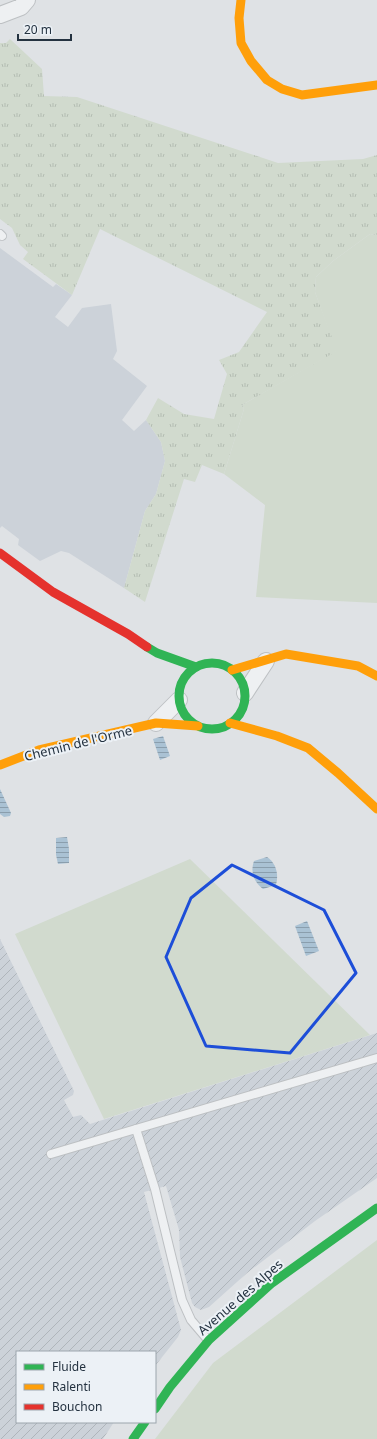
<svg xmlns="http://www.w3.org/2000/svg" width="377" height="1439" font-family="'Noto Sans',sans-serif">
<defs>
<pattern id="industrial-furrows" width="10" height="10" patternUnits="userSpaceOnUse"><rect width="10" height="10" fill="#ccd2d9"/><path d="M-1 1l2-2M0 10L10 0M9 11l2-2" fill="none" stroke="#afb5bb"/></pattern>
<pattern id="park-tufts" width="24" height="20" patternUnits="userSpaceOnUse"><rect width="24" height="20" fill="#d1dace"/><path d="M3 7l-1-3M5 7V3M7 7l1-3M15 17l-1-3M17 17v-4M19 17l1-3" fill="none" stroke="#b3bcb2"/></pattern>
<pattern id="water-rules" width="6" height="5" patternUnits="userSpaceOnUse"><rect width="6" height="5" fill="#aac2d4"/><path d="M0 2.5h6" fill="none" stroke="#8a9ead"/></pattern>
</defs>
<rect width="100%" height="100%" fill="#dfe2e5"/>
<path fill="#ccd2d9" d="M0 248 53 287 56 284 72 295 55 317 68 327 82 308 111 304 117 351 113 359 147 386 122 420 134 431 146 420 161 442 165 461 156 494 145 511 124 588 69 553 61 551 40 561 18 545 19 539 2 526 0 528Z"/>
<path fill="url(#industrial-furrows)" d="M0 939 74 1091 73 1095 64 1100 73 1117 81 1115 90 1124 377 1033V1178L315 1221 247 1273 209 1307 201 1310 195 1307 192 1303 180 1257 179 1230 166 1186 144 1192 181 1330 178 1337 155 1366V1352H17V1422H114L103 1439H0Z"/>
<g fill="#d1dace">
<path d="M370 234 377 235V603L256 597 265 505 224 474 244 409 242 405 336 351 315 292 316 277 333 261Z"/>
<path d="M190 859 370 1035 104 1119 15 934Z"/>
<path d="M377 1240V1439H155L213 1363Z"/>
</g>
<path fill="url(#park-tufts)" d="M10 39 42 69 44 96 77 97 278 163 363 159 377 155V235L370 234 333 261 316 277 315 292 337 351 242 405 244 409 224 474 202 465 195 482 184 479 145 602 124 588 145 511 156 494 165 461 161 442 146 420 158 398 184 414 214 419 227 374 219 360 239 352 267 312 100 229 72 295 23 259 28 252 20 245 12 228 0 219V43H6Z"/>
<g fill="url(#water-rules)">
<path d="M163 736 170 756 160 760 153 739Z"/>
<path d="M0 789 11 813 10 816 4 817 0 814Z"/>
<path d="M67 837 69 849V863L58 864 56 855V838Z"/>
<path d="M267 857C276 863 279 874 276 885L263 889C254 882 250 872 254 861Z"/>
<path d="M307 921 319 951 306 956 295 926Z"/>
</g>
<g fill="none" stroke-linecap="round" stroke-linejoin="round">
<g stroke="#bdc0c3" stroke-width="10">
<g id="lane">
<path d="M0 234 2 236"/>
<path d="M136 1129 155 1189 182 1300 191 1320 208 1340"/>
<path d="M51 1154 377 1058"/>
</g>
</g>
<g stroke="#bdc0c3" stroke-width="18">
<g id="street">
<path d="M0 15 21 7 27 0"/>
<path d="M245 693 266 661"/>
<path d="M156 723 179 700"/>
</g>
</g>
<use href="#lane" stroke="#eef0f2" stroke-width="8"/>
<use href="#street" stroke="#eef0f2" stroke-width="16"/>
<g stroke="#30b455" stroke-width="9">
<path d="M147 647 157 653 196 667"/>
<circle cx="212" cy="696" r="33"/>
<path d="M155 1409 170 1387 209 1340 272 1283 377 1208"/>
<path d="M133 1439 145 1422"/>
</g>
<g stroke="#ff9f0a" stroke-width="9">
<path d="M241 0 239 18 241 43 251 61 267 80 282 89 302 95 377 85"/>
<path d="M232 670 286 654 358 666 377 676"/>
<path d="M230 723 277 736 308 748 338 773 377 809"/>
<path d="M0 765 39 750 156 723 198 726"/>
</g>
<path stroke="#e5322d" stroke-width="9" d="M0 553 53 592 128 634 147 647"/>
</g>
<path fill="none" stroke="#1d4ed8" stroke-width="3" stroke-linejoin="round" d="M232 865 324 910 356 973 290 1053 206 1046 166 957 191 898Z"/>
<g text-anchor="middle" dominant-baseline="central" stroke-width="4" stroke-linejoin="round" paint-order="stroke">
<g font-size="13" fill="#243240" stroke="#ecf1f6">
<text transform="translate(78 743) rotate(-14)">Chemin de l'Orme</text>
<text transform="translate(240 1297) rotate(-41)">Avenue des Alpes</text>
</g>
</g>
<rect x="16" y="1351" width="140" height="72" fill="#ecf1f6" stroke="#9ca5ad"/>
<rect x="24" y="1364" width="20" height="6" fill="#30b455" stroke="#9ca5ad"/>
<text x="52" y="1371" font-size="12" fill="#243240">Fluide</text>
<rect x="24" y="1384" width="20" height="6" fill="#ff9f0a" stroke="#9ca5ad"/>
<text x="52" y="1391" font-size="12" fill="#243240">Ralenti</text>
<rect x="24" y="1404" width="20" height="6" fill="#e5322d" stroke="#9ca5ad"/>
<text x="52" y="1411" font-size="12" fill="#243240">Bouchon</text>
<path d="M18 34v6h53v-6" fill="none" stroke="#243240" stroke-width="2"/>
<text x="24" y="34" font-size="12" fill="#243240" stroke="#ecf1f6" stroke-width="3" paint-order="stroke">20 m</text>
</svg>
